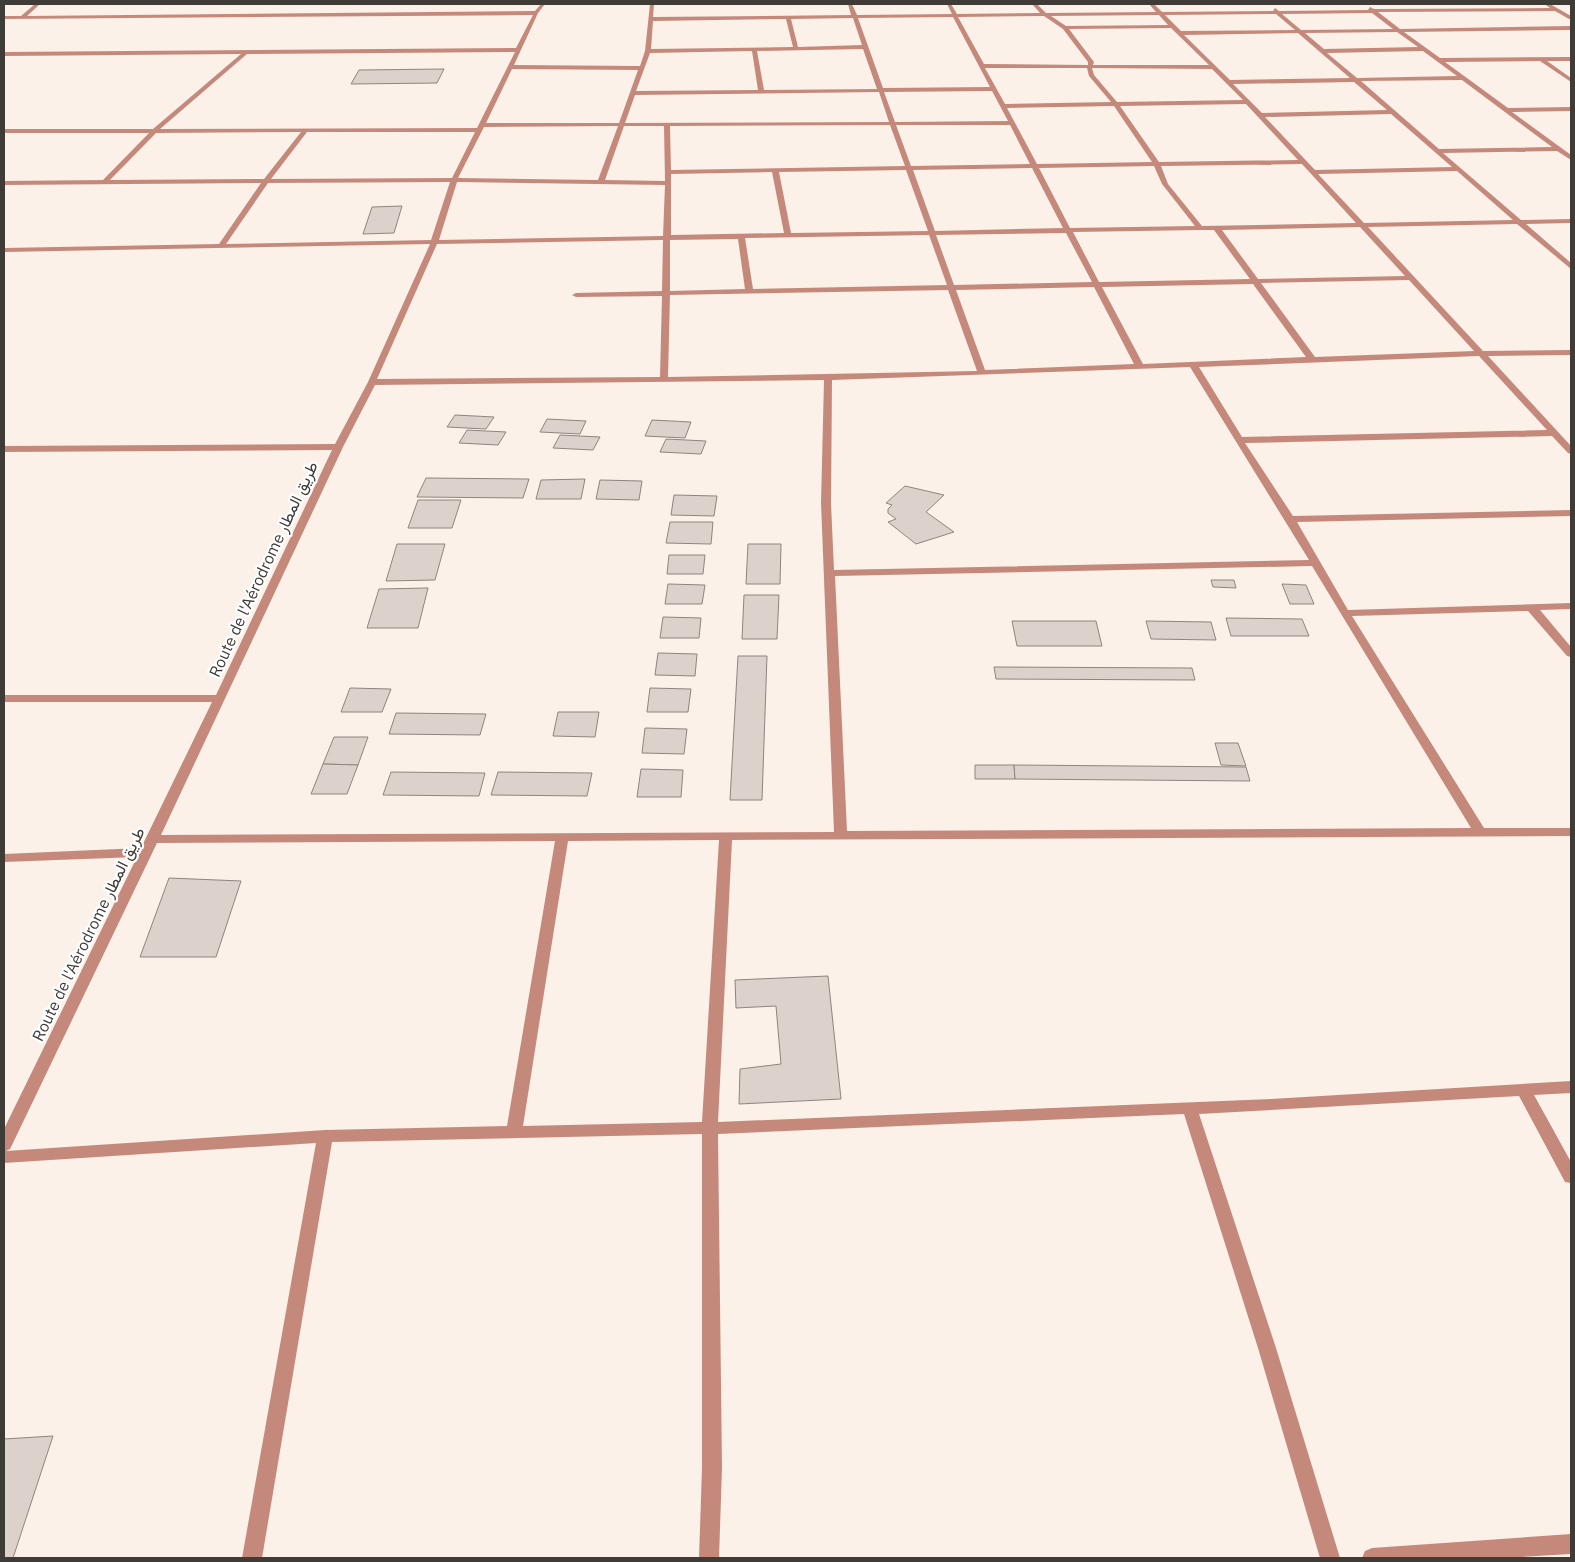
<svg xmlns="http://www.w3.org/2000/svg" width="1575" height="1562" font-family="'IBM Plex Sans',Vazirmatn,sans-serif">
<rect width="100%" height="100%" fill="#fbf1e8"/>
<g fill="#ddd1cb" stroke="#90847f">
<path d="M444 69 437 83 351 84 359 70Z"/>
<path d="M402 206 394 233 363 234 372 207Z"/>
<path d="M455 415 494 417 486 429 447 427Z"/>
<path d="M547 419 586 421 580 434 540 432Z"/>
<path d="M652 420 691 422 685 438 645 436Z"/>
<path d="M467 430 506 432 498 445 459 443Z"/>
<path d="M560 435 600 437 593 450 553 448Z"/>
<path d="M666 439 706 441 701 454 660 452Z"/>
<path d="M426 478 529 479 523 498 417 497Z"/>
<path d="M585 479 581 499H536L541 480Z"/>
<path d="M600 480 642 481 639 500 596 499Z"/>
<path d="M905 486 944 495 926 512 954 532 916 544 888 522 896 519 888 513V509L892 505 886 503Z"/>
<path d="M674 495 717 496 714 516 671 515Z"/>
<path d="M418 500H461L452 528H408Z"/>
<path d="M670 522H713L711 544 666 543Z"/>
<path d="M397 544H445L435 580 386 581Z"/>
<path d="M748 544H781L780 584H746Z"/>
<path d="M669 555H705L703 574H667Z"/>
<path d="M1211 580H1234L1236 588 1213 587Z"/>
<path d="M668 584 705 585 702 604H665Z"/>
<path d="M1282 584 1306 585 1314 604H1290Z"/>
<path d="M428 588 418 628H367L379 589Z"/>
<path d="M744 595H779L777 639H742Z"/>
<path d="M663 617 701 618 699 638H660Z"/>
<path d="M1226 618 1302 619 1309 636H1231Z"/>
<path d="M1012 621H1096L1102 646H1017Z"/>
<path d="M1146 621 1211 622 1216 640 1151 639Z"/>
<path d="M658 653 697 654 695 676 655 675Z"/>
<path d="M738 656H767L762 800H730Z"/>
<path d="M994 667 1192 668 1195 680 996 679Z"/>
<path d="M350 688 391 689 382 712H341Z"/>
<path d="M650 688 691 689 688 712H647Z"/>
<path d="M558 712H599L595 737 553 736Z"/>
<path d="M396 713 486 714 480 735 389 734Z"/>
<path d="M645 728 687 729 684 754 642 753Z"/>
<path d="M334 737H368L358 765 323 764Z"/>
<path d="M1215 743H1238L1246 766 1221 765Z"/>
<path d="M323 764 358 765 347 794H311Z"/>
<path d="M975 765H1014L1015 779H975Z"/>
<path d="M1014 765 1246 767 1250 781 1015 779Z"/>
<path d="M641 769 683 770 681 797H637Z"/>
<path d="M391 772 485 773 479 796 383 795Z"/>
<path d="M498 772 592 773 587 796 491 795Z"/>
<path d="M169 878 241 881 216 957H140Z"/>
<path d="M828 976 841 1099 739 1104 740 1069 781 1064 776 1006 736 1008 735 980Z"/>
<path d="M53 1436 13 1558H4V1439Z"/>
</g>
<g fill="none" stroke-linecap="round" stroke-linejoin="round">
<g fill="#c5897c" fill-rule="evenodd">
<path d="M35 4H40L27 16 535 11 541 4H545L538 13 514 65 640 66 645 51 650 4H654L653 17 851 15 848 4H852L857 15 952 14 947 4H951L957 14 1040 13 1032 4H1037L1046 13 1156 12 1149 4H1154L1162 12 1273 11 1275 8 1279 11 1368 10 1370 7 1374 9 1550 8 1546 5 1550 4 1571 16V19H1569L1555 11 1378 12 1400 29 1571 26V30L1404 32 1440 58 1571 57V61H1547L1571 78V82L1540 61 1445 62 1508 108 1571 107V111L1512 112 1571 155V160L1557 151 1443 153 1521 220 1571 219V223L1526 224 1571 263V269L1517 224 1368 227 1483 351 1571 350V355L1488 356 1571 446V454L1568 453 1552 436 1245 443 1293 516 1571 510V516L1297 522 1348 610 1571 603V609L1540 610 1571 647V657L1567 656 1528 611 1352 616 1484 828H1571V836L732 840 718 1122 1271 1099 1571 1081V1093L1534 1095 1571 1162V1183L1565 1182 1519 1096 1199 1114 1276 1348 1340 1558H1320L1258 1348 1184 1114 718 1134 722 1468 719 1558H699L702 1468V1134L332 1142 262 1558H242L316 1143 4 1163V1129L137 857 4 862V854L141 848 212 702H4V695H216L332 450 4 452V446L335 444 368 382 430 244 4 252V248L219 244 261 183 4 185V181L103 180 149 133H4V129H153L241 54 4 56V52L516 48 533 15 4 19V16H21ZM1372 13 1393 29 1301 30 1282 14ZM1276 14 1295 30 1181 31 1165 15ZM1159 15 1168 25 1066 26 1051 16ZM1044 16 1063 29 1088 62V65L984 64 958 17ZM953 17 990 87 883 88 858 18ZM853 18 862 45 798 47 791 19ZM786 19 793 47 651 49 653 21ZM1171 28 1209 65H1093L1094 62 1069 29ZM1397 32 1418 47 1324 49 1305 33ZM1298 33 1350 78 1230 80 1184 35ZM863 49 877 89 764 90 757 51ZM752 51 758 90 636 91 650 53ZM1423 51 1457 76 1357 78 1327 53ZM515 52 477 128 160 129 247 54ZM985 68H1087L1089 76 1111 102 1005 104ZM1092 68 1212 69 1243 100 1117 102 1094 75ZM512 69 638 70 619 123H486ZM1462 80 1552 147 1439 149 1361 81ZM1354 82 1387 110 1262 113 1233 84ZM992 91 1008 121 895 122 884 92ZM879 92 889 122 625 123 635 95ZM1246 104 1298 160 1159 162 1120 106ZM1114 106 1152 162 1037 164 1007 108ZM1391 114 1452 167 1315 170 1265 117ZM890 125 905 166 671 170 670 126ZM896 125H1010L1030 164 911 166ZM618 126 598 180 458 178 484 127ZM624 126H664L665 181 605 180ZM301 132 264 179 110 180 156 133ZM307 132H475L452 178 271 179ZM1302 164 1356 223 1202 226 1168 184 1161 166ZM1154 166 1162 184 1195 226 1070 228 1039 168ZM1032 168 1063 228 935 231 913 170ZM906 170 928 231 791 233 779 172ZM1457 171 1513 220 1364 223 1318 174ZM772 172 784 233 671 235V174ZM450 182 431 240 226 244 268 183ZM457 182 665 185 663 236 439 240ZM1360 227 1405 276 1258 279 1222 230ZM1201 230H1214L1250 279 1099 282 1073 232ZM1066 233 1092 282 954 285 936 235ZM929 235 947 285 753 289 745 238ZM738 239 745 289 670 291V240ZM663 240 662 291 576 293 572 295 576 297 662 296 660 377 377 379 437 244ZM1409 280 1474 351 1315 357 1261 283ZM1253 284 1306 357 1143 364 1102 287ZM1094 287 1134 364 985 370 956 290ZM948 290 977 371 668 377 670 295ZM1479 356 1547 430 1242 437 1199 367ZM1190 367 1309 560 834 570 831 503 832 380ZM824 380 821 503 834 832 161 835 343 447 375 385ZM1312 566 1471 828 847 831 835 576ZM719 840 702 1122 523 1126 568 841ZM555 841 507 1126 325 1130 6 1151 10 1149 12 1145 157 843Z"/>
<path d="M1571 1534V1554L1504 1558H1362L1365 1551 1372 1548Z"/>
</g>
</g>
<g text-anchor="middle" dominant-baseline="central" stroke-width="4.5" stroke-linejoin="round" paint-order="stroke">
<g font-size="16" fill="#3f3c38" stroke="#fff">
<text transform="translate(263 569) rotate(-65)">Route de l'Aérodrome طريق المطار</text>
<text transform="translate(88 934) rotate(-64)">Route de l'Aérodrome طريق المطار</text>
</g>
</g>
<rect width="1575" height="1562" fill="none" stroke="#3f3c38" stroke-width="10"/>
</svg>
